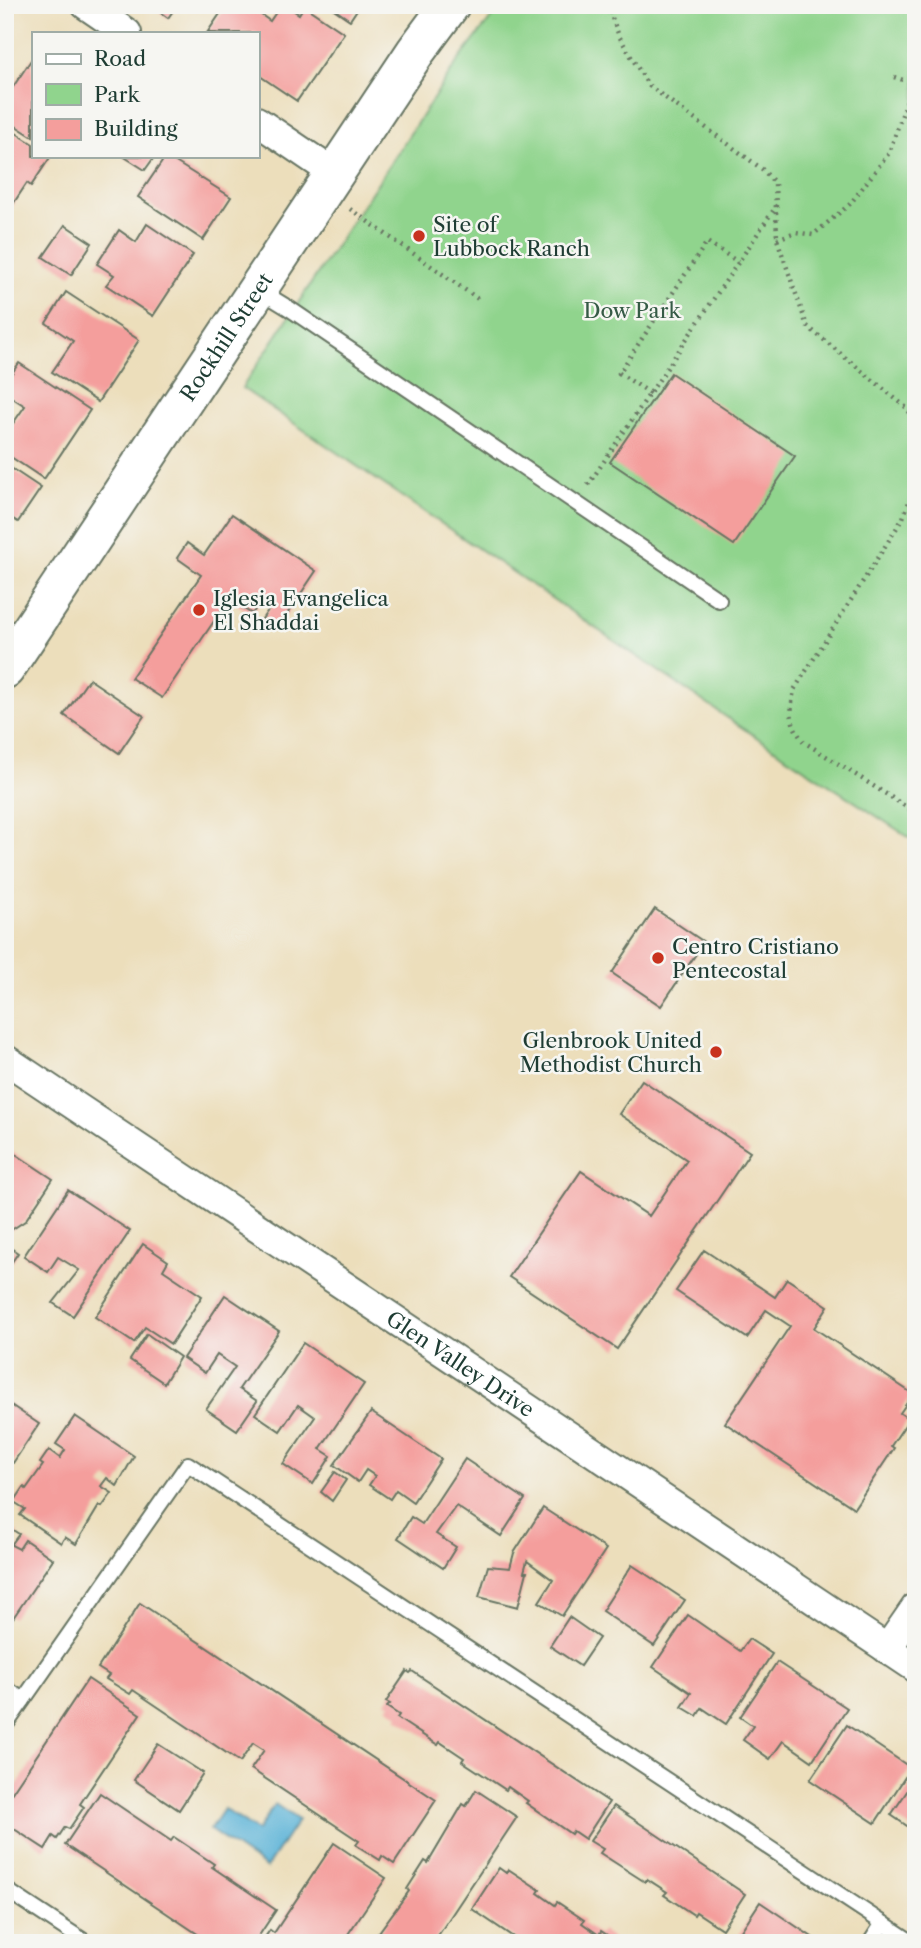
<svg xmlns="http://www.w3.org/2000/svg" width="921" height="1948" font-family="'Libre Caslon Text',serif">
<rect width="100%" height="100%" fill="#f6f6f2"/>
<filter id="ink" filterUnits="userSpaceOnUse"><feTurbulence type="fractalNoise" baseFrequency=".0143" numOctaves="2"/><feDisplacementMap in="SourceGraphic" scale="14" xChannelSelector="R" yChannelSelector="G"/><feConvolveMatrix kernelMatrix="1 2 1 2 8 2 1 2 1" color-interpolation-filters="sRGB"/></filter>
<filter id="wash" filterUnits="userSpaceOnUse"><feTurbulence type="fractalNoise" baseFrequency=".00686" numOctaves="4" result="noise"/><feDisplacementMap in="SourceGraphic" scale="28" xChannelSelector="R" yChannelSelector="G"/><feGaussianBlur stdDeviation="1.57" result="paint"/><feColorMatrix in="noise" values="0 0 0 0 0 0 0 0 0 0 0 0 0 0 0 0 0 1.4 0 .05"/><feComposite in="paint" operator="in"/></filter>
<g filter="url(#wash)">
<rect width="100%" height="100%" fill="#ecdebb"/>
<path fill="#90d48d" stroke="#588860" stroke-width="2" d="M501 5H916V842L738 725 242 388 456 64Z"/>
<path fill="#5ab2d7" stroke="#3c7886" stroke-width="2" d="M275 1804 298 1820 266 1868 210 1830 224 1809 257 1831Z"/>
<g id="blocks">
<g fill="#f49e9c">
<path d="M150 5H177L168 18Z"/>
<path d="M226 5H247L270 21 281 5H285L299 14 304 6 344 33 297 101 257 74V33H207Z"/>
<path d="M328 5H360L350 20Z"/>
<path d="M33 57V137L5 119V99Z"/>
<path d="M5 126 33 144V156H51L31 186 27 183 9 210 5 207Z"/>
<path d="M123 156H155L145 170Z"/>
<path d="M166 156 231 197 203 240 138 197Z"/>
<path d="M147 224 193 255 153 316 106 285 114 275 97 264 119 230 136 242Z"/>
<path d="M65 225 92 243 71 275 43 257Z"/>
<path d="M66 292 139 340 98 402 52 372 73 341 46 323Z"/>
<path d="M19 363 90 410 44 479 5 453V435L25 406 5 393V383Z"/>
<path d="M671 373 795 456 734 545 610 462Z"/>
<path d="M5 464 41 488 18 522 5 514Z"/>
<path d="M232 514 316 571 277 629 262 619 271 606 262 599 252 614 229 599 162 698 131 678 201 575 177 558 187 543 204 555Z"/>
<path d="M89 679 144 716 119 753 64 715Z"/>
<path d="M655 909 704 942 661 1006 612 973Z"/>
<path d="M642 1080 750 1152 617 1349 509 1277 581 1171 649 1216 687 1160 619 1114Z"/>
<path d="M5 1147 53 1179 25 1221 5 1234Z"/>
<path d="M68 1190 130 1231 73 1316 53 1303 79 1270 58 1257 48 1272 24 1256Z"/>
<path d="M5 1244 18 1253 5 1272Z"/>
<path d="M143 1244 168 1261 163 1270 202 1296 171 1344 145 1327 134 1343 95 1317Z"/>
<path d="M704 1250 775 1297 787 1279 828 1306 814 1328 913 1394 900 1413 909 1419 891 1446 894 1448 854 1508 725 1423 790 1326 766 1310 747 1338 676 1291Z"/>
<path d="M225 1295 279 1331 239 1389 257 1401 237 1430 206 1409 235 1367 217 1355 205 1373 183 1358Z"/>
<path d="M147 1334 180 1357 164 1383 130 1360Z"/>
<path d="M303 1343 364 1384 320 1449 331 1456 313 1484 283 1464 315 1417 298 1405 280 1431 255 1414Z"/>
<path d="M5 1401 39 1424 13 1463 5 1458Z"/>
<path d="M371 1412 441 1459 413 1502 396 1490 390 1499 369 1485 375 1476 366 1470 358 1482 334 1465Z"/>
<path d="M75 1416 134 1456 117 1486 107 1478 101 1486 112 1493 102 1507 99 1506 76 1544 65 1537 61 1543 20 1515 25 1509 14 1502 24 1487 26 1489 43 1465 40 1463 49 1450 60 1458 65 1450 56 1444Z"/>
<path d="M465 1459 525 1499 501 1536 456 1506 436 1534 456 1547 443 1568 398 1538 411 1517 422 1524Z"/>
<path d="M335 1472 346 1480 332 1501 321 1492Z"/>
<path d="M543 1508 606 1549 562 1616 539 1602 553 1580 527 1561 524 1572H527L518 1607 479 1597 488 1566 510 1568 514 1553Z"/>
<path d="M5 1525 19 1534 11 1545 19 1549 25 1540 53 1559 13 1618 5 1613Z"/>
<path d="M632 1565 685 1600 654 1646 602 1611Z"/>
<path d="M140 1603 436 1800 394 1864 382 1856 380 1860 356 1845 359 1841 251 1769 264 1750 253 1743 240 1762 133 1690 130 1694 106 1679 109 1675 98 1668Z"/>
<path d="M688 1615 740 1651 749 1639 772 1654 726 1724 702 1708 697 1716 682 1707 691 1693 653 1667Z"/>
<path d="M569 1617 599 1638 580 1666 550 1646Z"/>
<path d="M777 1662 847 1708 812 1761 783 1741 770 1759 743 1740 753 1726 740 1717Z"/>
<path d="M407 1671 410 1673 412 1671 609 1802 585 1839 573 1831 571 1834 526 1803 528 1801 508 1787 506 1790 462 1761 464 1758 440 1742 438 1745 397 1718 399 1715 387 1707 390 1704 386 1702Z"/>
<path d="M88 1679 140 1714 80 1804 84 1807 69 1829 65 1827 57 1839 53 1836 45 1849 5 1823V1803Z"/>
<path d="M847 1725 911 1768 875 1823 810 1780Z"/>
<path d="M158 1744 203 1773 179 1810 134 1780Z"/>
<path d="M916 1778V1832L891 1815Z"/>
<path d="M476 1790 517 1817 433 1943H371L409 1891 407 1889 425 1861 428 1863 463 1804 466 1806Z"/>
<path d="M100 1793 171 1841 174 1837 214 1864 212 1867 276 1910 254 1943H211L65 1845Z"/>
<path d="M614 1806 745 1894 722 1929 696 1912 694 1915 664 1895 667 1892 647 1879 645 1882 600 1853 603 1849 590 1841Z"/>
<path d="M334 1843 386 1878 342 1943H261L270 1930 274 1933Z"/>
<path d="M499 1868 506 1873 508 1869 540 1890 538 1893 555 1905 557 1902 584 1920 582 1923 599 1935 601 1931 619 1943H522L472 1909Z"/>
<path d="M760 1902 821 1943H733Z"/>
</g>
</g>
</g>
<g filter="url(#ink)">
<use href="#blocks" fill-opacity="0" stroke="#677563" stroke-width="2"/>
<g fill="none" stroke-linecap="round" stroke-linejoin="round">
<g stroke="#677563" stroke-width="18">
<g id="lane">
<path d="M259 290 290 309 719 600"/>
<path d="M5 1688 23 1700"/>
<path d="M5 1726 188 1464 913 1943"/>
<path d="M5 1889 87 1943"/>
<path d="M870 1943 883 1923"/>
</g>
</g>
<g stroke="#677563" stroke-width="32">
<g id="street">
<path d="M86 5 127 33"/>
<path d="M257 121 335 174"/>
<path id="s1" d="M5 1059 916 1668"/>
<path d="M887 1649 916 1607"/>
</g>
</g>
<g stroke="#677563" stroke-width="42">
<g id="secondary">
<path id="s2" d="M5 669 416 51 450 5"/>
</g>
</g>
<g stroke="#677563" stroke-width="4.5" stroke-dasharray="2 5" stroke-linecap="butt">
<path d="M607 5 619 36 648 85 762 169 775 183 777 239 807 326 908 409 916 428"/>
<path d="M894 77 912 83"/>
<path d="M350 209 478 299"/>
<path d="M777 239 796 232 813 235 850 204 889 153 916 74"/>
<path d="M650 393 619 373 707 242 738 262"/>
<path d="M916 483 903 518 794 690C790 713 789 723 804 742L916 813"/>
<path d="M588 485 777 205"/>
</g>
<use href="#lane" stroke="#fff" stroke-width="14"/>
<use href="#street" stroke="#fff" stroke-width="28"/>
<use href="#secondary" stroke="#fff" stroke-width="38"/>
</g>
</g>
<g fill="#c8321e" stroke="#f6f6f2" stroke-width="2.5">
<circle cx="419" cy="236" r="7"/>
<circle cx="199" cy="610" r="7"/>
<circle cx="658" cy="958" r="7"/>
<circle cx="716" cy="1052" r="7"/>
</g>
<g text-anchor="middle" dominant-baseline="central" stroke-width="5" stroke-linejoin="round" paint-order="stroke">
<g font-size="21" fill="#1f3d34" stroke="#f6f6f2" text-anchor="start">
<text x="433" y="224">Site of<tspan x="433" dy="24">Lubbock Ranch</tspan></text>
<text x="213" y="598">Iglesia Evangelica<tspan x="213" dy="24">El Shaddai</tspan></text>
<text x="672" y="946">Centro Cristiano<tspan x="672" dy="24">Pentecostal</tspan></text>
<text x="702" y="1040" text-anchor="end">Glenbrook United<tspan x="702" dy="24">Methodist Church</tspan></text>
</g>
<g font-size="21" fill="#365b46" stroke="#f6f6f2">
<text x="632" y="310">Dow Park</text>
</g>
<g font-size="21" fill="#1f3d34" stroke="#f6f6f2">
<text stroke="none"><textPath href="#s2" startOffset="399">Rockhill Street</textPath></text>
<text stroke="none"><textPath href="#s1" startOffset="548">Glen Valley Drive</textPath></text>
</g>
</g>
<rect width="921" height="1948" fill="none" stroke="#f6f6f2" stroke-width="28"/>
<rect x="32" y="32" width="228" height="126" fill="#f6f6f2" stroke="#a0aca6" stroke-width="2"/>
<rect x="46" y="54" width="35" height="10" fill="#ffffff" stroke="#a0aca6" stroke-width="2"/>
<text x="94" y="66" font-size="21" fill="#1f3d34">Road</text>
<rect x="46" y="84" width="35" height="21" fill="#90d48d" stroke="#a0aca6" stroke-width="2"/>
<text x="94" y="102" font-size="21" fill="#1f3d34">Park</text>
<rect x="46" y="119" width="35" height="21" fill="#f49e9c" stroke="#a0aca6" stroke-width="2"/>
<text x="94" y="136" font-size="21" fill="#1f3d34">Building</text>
</svg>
